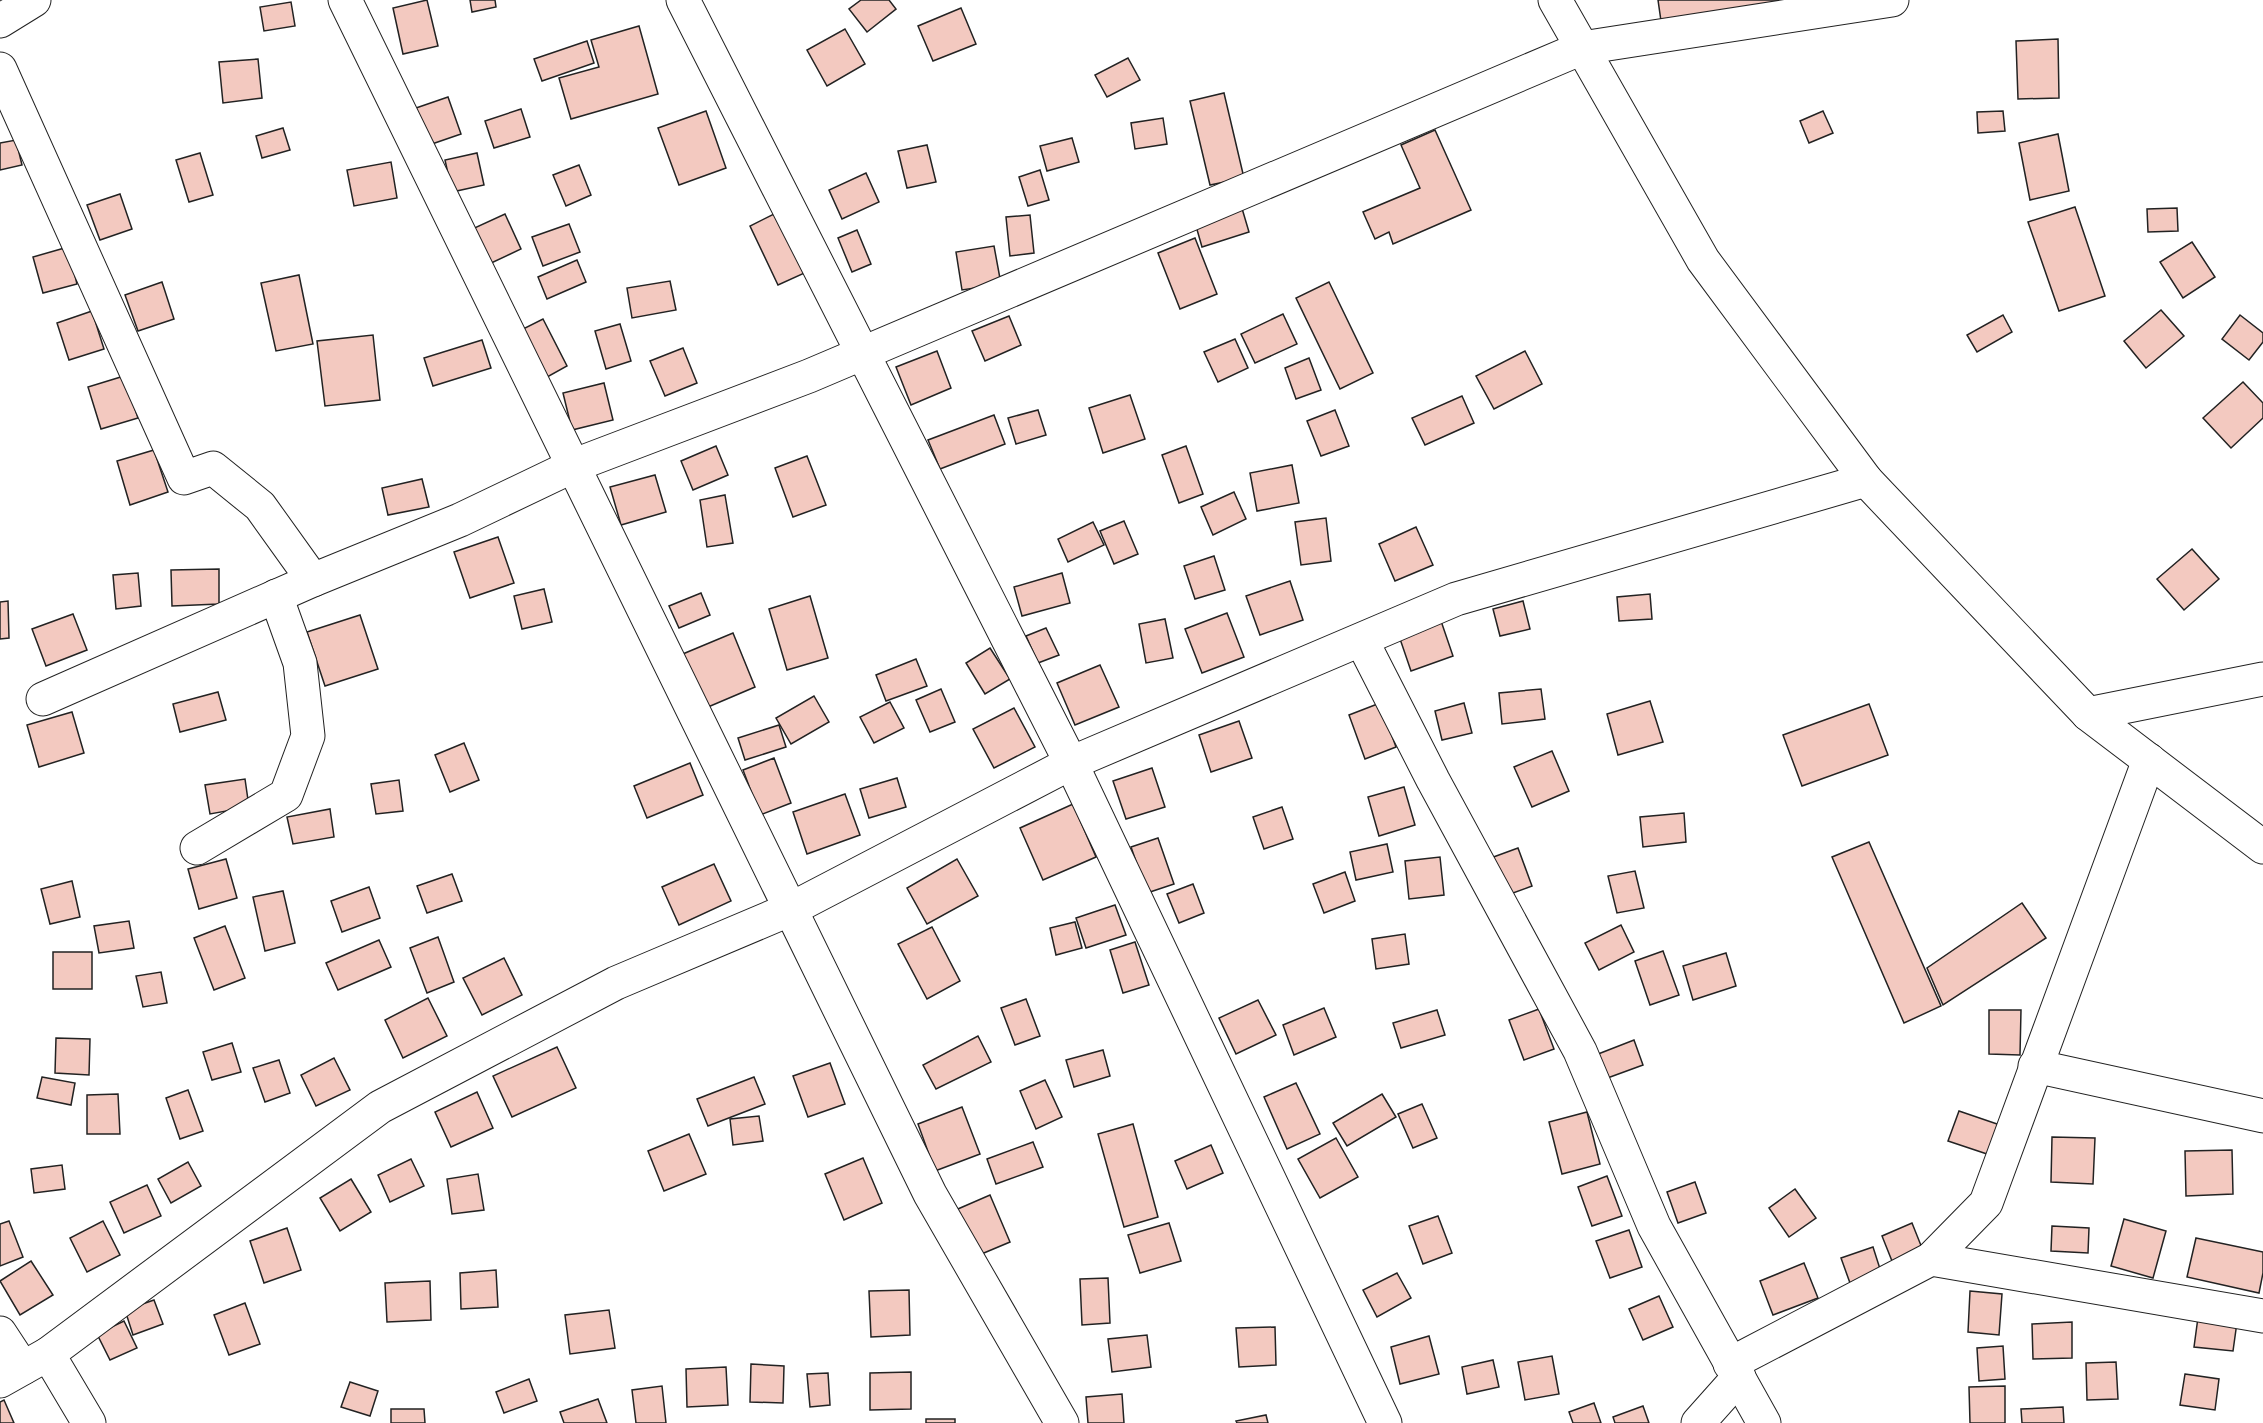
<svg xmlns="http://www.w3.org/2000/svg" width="2263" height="1423" font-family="Manrope,sans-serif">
<rect width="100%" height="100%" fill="#fff"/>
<g fill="#f3c9c0" stroke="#222" stroke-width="1.5">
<path d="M427 0 438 46 403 54 393 8Z"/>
<path d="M470 0H495L496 7 472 12Z"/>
<path d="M861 0H889L896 9 867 32 849 9Z"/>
<path d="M1658 0H1778L1779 3 1661 21Z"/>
<path d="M291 2 295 26 264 31 260 7Z"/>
<path d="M961 8 976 44 933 61 918 26Z"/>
<path d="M639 26 658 94 571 119 559 78 599 67 591 40Z"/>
<path d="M845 29 865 64 827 86 807 50Z"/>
<path d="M2058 39 2059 98 2018 99 2016 41Z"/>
<path d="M587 41 594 63 542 81 534 59Z"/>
<path d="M1128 58 1140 80 1107 97 1095 75Z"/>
<path d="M258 59 262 98 223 103 219 62Z"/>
<path d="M1224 93 1244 178 1210 185 1190 101Z"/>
<path d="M448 97 461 134 429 145 416 108Z"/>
<path d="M521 109 530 137 494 148 485 121Z"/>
<path d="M706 111 726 168 679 185 658 128Z"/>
<path d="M1823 111 1833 133 1809 143 1800 121Z"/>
<path d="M2003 111 2005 131 1978 133 1977 112Z"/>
<path d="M1163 118 1167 144 1135 149 1131 123Z"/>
<path d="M283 128 290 150 262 158 256 136Z"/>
<path d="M1435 130 1471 210 1393 244 1389 232 1375 239 1363 212 1420 188 1401 145Z"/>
<path d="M2058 134 2069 191 2030 200 2019 143Z"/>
<path d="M1072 138 1079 162 1047 171 1040 146Z"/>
<path d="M16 140 22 165 0 170V143Z"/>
<path d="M927 145 936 182 907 188 898 151Z"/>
<path d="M200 153 213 195 189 202 176 160Z"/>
<path d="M477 153 484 185 452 192 445 160Z"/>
<path d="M391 162 397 198 354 206 347 170Z"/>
<path d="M579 165 591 195 566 206 553 175Z"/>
<path d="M1040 170 1049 200 1028 206 1019 177Z"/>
<path d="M866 173 879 202 842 219 829 190Z"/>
<path d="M120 194 132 229 100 240 87 205Z"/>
<path d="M1241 205 1249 232 1202 247 1194 219Z"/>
<path d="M2075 207 2105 296 2059 311 2028 222Z"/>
<path d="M2177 208 2178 231 2148 232 2147 209Z"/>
<path d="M780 211 809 271 778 285 750 226Z"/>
<path d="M505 214 521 249 487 265 470 230Z"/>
<path d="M1030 215 1034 253 1010 256 1006 217Z"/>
<path d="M569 224 580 252 543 266 532 237Z"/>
<path d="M857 230 871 264 852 272 838 238Z"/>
<path d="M1195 238 1217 294 1180 309 1158 253Z"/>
<path d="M2192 242 2215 277 2183 298 2160 262Z"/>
<path d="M994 246 1001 284 962 290 956 252Z"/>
<path d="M68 247 77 284 43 293 33 257Z"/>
<path d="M577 260 586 282 547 299 538 277Z"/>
<path d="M299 275 313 344 276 351 261 283Z"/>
<path d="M670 281 676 310 632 318 627 288Z"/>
<path d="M162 282 174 319 138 331 125 295Z"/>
<path d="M1329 282 1373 373 1340 389 1296 298Z"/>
<path d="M2161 310 2184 336 2146 368 2124 341Z"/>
<path d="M92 311 104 349 69 360 57 323Z"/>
<path d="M1283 314 1297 344 1255 363 1241 334Z"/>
<path d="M2003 315 2012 332 1977 352 1967 335Z"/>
<path d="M2240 315 2263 333V342L2249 360 2222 339Z"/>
<path d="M1009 316 1021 345 985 361 972 331Z"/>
<path d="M543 319 567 366 540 381 515 333Z"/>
<path d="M620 324 631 361 606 369 595 331Z"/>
<path d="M373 335 380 400 325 406 317 341Z"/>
<path d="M1235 339 1248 368 1218 382 1204 352Z"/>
<path d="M482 340 491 368 433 386 424 358Z"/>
<path d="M683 348 697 383 665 396 650 361Z"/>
<path d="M937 351 951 388 911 405 896 367Z"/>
<path d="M1525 351 1542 384 1494 409 1476 376Z"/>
<path d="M1309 358 1321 390 1296 399 1285 368Z"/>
<path d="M124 376 138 418 101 429 88 387Z"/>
<path d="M2243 382 2263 403V418L2231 448 2203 418Z"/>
<path d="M604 383 613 420 572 430 563 393Z"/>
<path d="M1130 395 1145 439 1103 453 1089 408Z"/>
<path d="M1462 396 1474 423 1425 445 1412 418Z"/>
<path d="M1038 410 1046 435 1016 444 1008 418Z"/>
<path d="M1335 410 1349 446 1321 456 1307 421Z"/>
<path d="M994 415 1005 444 940 469 928 440Z"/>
<path d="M716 446 728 475 693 490 681 461Z"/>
<path d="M1186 446 1203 494 1179 503 1162 455Z"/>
<path d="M154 450 168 492 130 505 117 461Z"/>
<path d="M807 456 826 505 793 517 775 468Z"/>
<path d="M1292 465 1299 503 1257 511 1250 473Z"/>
<path d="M655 475 666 512 621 525 610 487Z"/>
<path d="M422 479 429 507 388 515 382 488Z"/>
<path d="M1234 492 1246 519 1213 535 1201 507Z"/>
<path d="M725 495 733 543 707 547 700 500Z"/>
<path d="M1326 518 1331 561 1301 565 1295 522Z"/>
<path d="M1124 521 1138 554 1114 564 1100 531Z"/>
<path d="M1093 522 1104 545 1068 562 1058 539Z"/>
<path d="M1416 527 1433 565 1395 581 1379 544Z"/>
<path d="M498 537 514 583 470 598 454 552Z"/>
<path d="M2192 549 2219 579 2184 610 2157 579Z"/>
<path d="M1214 556 1225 590 1195 599 1184 566Z"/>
<path d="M219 569V604L172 606 171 570Z"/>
<path d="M138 573 141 606 116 609 113 575Z"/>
<path d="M1062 573 1070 603 1022 616 1014 587Z"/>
<path d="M1290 581 1303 620 1260 635 1246 596Z"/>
<path d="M544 589 552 622 522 629 514 596Z"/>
<path d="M701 593 710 615 679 628 669 606Z"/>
<path d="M1650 594 1652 619 1619 621 1617 597Z"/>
<path d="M810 596 828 658 787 670 769 609Z"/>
<path d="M8 601 9 638 0 639V602Z"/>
<path d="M1523 601 1530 629 1500 636 1493 609Z"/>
<path d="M1227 613 1244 657 1202 673 1185 629Z"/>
<path d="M73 614 87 650 46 666 32 629Z"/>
<path d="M360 615 378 669 325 686 307 632Z"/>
<path d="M1440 618 1453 656 1411 671 1398 633Z"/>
<path d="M1165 619 1173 658 1146 663 1139 624Z"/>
<path d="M1046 628 1059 655 1038 663 1026 636Z"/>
<path d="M733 633 755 687 701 710 678 656Z"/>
<path d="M990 648 1010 679 985 694 966 663Z"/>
<path d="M916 659 927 686 886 701 876 675Z"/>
<path d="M1100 665 1119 707 1075 725 1057 683Z"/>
<path d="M941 689 955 722 930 732 916 700Z"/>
<path d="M1541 689 1545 719 1502 724 1499 693Z"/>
<path d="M218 692 226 720 180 732 173 704Z"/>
<path d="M814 696 829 722 791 744 776 718Z"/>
<path d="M1650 701 1663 742 1618 755 1607 714Z"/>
<path d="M890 702 904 728 874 743 860 717Z"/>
<path d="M1380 703 1396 747 1365 759 1349 715Z"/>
<path d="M1464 703 1472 733 1442 740 1435 711Z"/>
<path d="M1869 704 1888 755 1802 786 1783 735Z"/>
<path d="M1014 708 1035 747 994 768 973 729Z"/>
<path d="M72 712 84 753 39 767 27 725Z"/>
<path d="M1239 721 1252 758 1211 772 1199 735Z"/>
<path d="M779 725 786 747 745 760 738 738Z"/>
<path d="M464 743 479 780 450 792 435 755Z"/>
<path d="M1552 751 1569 791 1532 807 1514 767Z"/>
<path d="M774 758 791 803 760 815 743 770Z"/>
<path d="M690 763 703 795 647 818 634 786Z"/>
<path d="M1152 768 1165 807 1126 819 1113 781Z"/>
<path d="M897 778 906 807 869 818 860 789Z"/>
<path d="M245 779 249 807 210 814 205 785Z"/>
<path d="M399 780 403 811 376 814 371 784Z"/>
<path d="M1404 787 1415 825 1379 836 1368 797Z"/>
<path d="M845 794 860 835 807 854 793 812Z"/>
<path d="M1073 804 1096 857 1043 880 1020 828Z"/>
<path d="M1282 807 1293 839 1264 849 1253 817Z"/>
<path d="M330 809 334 837 293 844 287 817Z"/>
<path d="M1684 813 1686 842 1643 847 1640 817Z"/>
<path d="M1158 838 1174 884 1147 893 1131 847Z"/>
<path d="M1869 842 1941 1006 1904 1023 1832 857Z"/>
<path d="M1387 844 1393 872 1356 880 1350 852Z"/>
<path d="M1518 848 1532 886 1502 897 1488 859Z"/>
<path d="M1440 857 1444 895 1409 899 1405 861Z"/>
<path d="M226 859 237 898 199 909 188 869Z"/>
<path d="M957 859 978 896 927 924 907 888Z"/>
<path d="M714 864 731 901 679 925 662 887Z"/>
<path d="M1635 871 1644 908 1617 913 1608 876Z"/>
<path d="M1345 872 1355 901 1324 913 1313 884Z"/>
<path d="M452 874 462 901 427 913 417 886Z"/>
<path d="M72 881 80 917 50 924 41 889Z"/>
<path d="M1193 884 1204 913 1179 923 1167 894Z"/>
<path d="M369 887 380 918 342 932 331 901Z"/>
<path d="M283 891 295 943 265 951 253 897Z"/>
<path d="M2022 903 2046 938 1943 1005 1927 968Z"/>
<path d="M1115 905 1126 935 1086 948 1076 918Z"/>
<path d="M129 921 134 948 99 953 94 926Z"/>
<path d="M1075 922 1082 948 1056 955 1050 928Z"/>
<path d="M1621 925 1634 952 1599 970 1585 943Z"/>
<path d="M225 926 245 978 214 990 194 938Z"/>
<path d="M932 927 960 981 927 999 898 944Z"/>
<path d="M1405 934 1409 964 1376 969 1372 939Z"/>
<path d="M438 937 454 982 427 993 410 948Z"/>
<path d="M379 940 391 967 338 990 326 963Z"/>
<path d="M1135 942 1149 985 1123 993 1110 950Z"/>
<path d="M1663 951 1679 995 1650 1005 1635 961Z"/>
<rect x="53" y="952" width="39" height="37"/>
<path d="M1726 953 1736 986 1693 1000 1683 966Z"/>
<path d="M504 958 522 995 482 1015 463 978Z"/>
<path d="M161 972 167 1003 143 1007 136 976Z"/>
<path d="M428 998 447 1036 403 1058 385 1020Z"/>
<path d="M1026 999 1040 1036 1015 1045 1001 1008Z"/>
<path d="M1258 1000 1276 1035 1236 1054 1219 1018Z"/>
<path d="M1324 1008 1336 1037 1294 1055 1283 1025Z"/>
<path d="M1539 1009 1554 1049 1524 1060 1509 1020Z"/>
<path d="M1437 1010 1445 1035 1401 1048 1393 1023Z"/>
<path d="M1989 1010H2021L2020 1055 1989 1054Z"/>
<path d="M978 1036 991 1062 936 1089 923 1065Z"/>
<path d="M56 1038 90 1039 89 1075 55 1073Z"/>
<path d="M1634 1040 1643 1065 1602 1080 1593 1056Z"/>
<path d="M232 1043 241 1072 212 1080 203 1052Z"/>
<path d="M557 1047 576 1088 512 1117 493 1076Z"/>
<path d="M1103 1050 1110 1076 1074 1087 1066 1060Z"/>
<path d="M334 1058 350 1090 316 1106 301 1075Z"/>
<path d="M279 1060 290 1093 265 1102 253 1068Z"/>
<path d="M830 1063 845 1104 808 1117 793 1076Z"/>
<path d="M42 1077 75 1083 71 1105 37 1098Z"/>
<path d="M754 1077 765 1104 708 1126 697 1099Z"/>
<path d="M1045 1080 1062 1117 1036 1129 1020 1091Z"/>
<path d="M1296 1083 1320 1134 1287 1149 1264 1097Z"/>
<path d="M188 1090 203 1131 180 1139 166 1098Z"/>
<path d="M477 1092 493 1128 451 1147 435 1112Z"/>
<path d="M118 1094 120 1134H87V1095Z"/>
<path d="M1382 1094 1396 1117 1347 1146 1333 1123Z"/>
<path d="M1422 1104 1437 1138 1413 1148 1398 1114Z"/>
<path d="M962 1107 980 1154 935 1171 918 1124Z"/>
<path d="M1959 1111 2000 1125 1990 1155 1948 1141Z"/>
<path d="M1587 1112 1600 1164 1562 1174 1549 1122Z"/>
<path d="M759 1116 763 1141 733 1145 730 1119Z"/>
<path d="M1133 1124 1158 1217 1124 1227 1098 1134Z"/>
<path d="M689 1134 706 1174 664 1191 648 1151Z"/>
<path d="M2052 1137 2095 1138 2093 1184 2051 1182Z"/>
<path d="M1336 1138 1358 1177 1320 1198 1298 1159Z"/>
<path d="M1033 1142 1043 1167 996 1184 987 1159Z"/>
<path d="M1211 1145 1223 1173 1187 1189 1175 1161Z"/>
<path d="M2232 1150 2233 1194 2186 1196 2185 1151Z"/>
<path d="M863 1158 882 1203 844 1220 825 1174Z"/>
<path d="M411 1159 424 1186 390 1202 378 1175Z"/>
<path d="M188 1162 201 1186 171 1203 158 1179Z"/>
<path d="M62 1165 65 1189 34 1193 31 1169Z"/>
<path d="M478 1174 484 1210 452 1214 447 1179Z"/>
<path d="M1607 1176 1622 1216 1592 1226 1578 1187Z"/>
<path d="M351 1179 371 1212 340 1231 320 1198Z"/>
<path d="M1695 1182 1706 1213 1678 1223 1667 1192Z"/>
<path d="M147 1185 161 1216 124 1233 110 1202Z"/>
<path d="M1795 1189 1816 1218 1789 1237 1769 1208Z"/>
<path d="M990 1195 1010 1242 972 1258 951 1212Z"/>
<path d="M1438 1216 1452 1253 1423 1264 1409 1226Z"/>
<path d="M2124 1219 2166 1231 2153 1278 2111 1266Z"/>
<path d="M9 1221 23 1257 0 1266V1224Z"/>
<path d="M103 1221 120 1255 87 1272 70 1238Z"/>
<path d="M1169 1223 1181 1261 1140 1273 1128 1235Z"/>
<path d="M1912 1223 1922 1248 1892 1261 1882 1236Z"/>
<path d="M2052 1226 2089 1228 2088 1253 2051 1251Z"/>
<path d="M287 1228 301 1270 264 1283 250 1241Z"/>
<path d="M1629 1230 1642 1267 1610 1278 1596 1241Z"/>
<path d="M2196 1238 2263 1252V1273L2259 1293 2187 1277Z"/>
<path d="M1873 1247 1881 1272 1850 1283 1841 1258Z"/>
<path d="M31 1261 53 1295 20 1315 0 1281Z"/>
<path d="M1804 1263 1818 1298 1773 1315 1760 1281Z"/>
<path d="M496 1270 498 1307 461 1309 460 1273Z"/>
<path d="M1397 1273 1411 1298 1377 1317 1363 1290Z"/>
<path d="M1108 1278 1110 1323 1082 1325 1080 1279Z"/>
<path d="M430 1281 431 1320 387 1322 385 1283Z"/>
<path d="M909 1290 910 1335 871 1337 869 1291Z"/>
<path d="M1970 1291 2002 1294 1999 1335 1968 1332Z"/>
<path d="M1659 1296 1673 1327 1643 1340 1629 1309Z"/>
<path d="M154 1300 163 1324 133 1335 125 1310Z"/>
<path d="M245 1303 260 1344 229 1355 214 1315Z"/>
<path d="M609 1310 615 1348 570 1354 565 1315Z"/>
<path d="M2199 1310 2238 1315 2233 1351 2194 1347Z"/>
<path d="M124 1321 137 1348 110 1360 97 1334Z"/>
<path d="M2072 1322V1358L2033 1359 2032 1324Z"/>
<path d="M1275 1327 1276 1365 1239 1367 1236 1328Z"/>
<path d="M1147 1335 1151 1367 1112 1372 1108 1339Z"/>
<path d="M1429 1336 1439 1374 1400 1384 1391 1347Z"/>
<path d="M2003 1346 2005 1379 1979 1381 1977 1348Z"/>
<path d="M1552 1356 1559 1394 1525 1400 1518 1362Z"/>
<path d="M1493 1360 1499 1387 1467 1394 1462 1367Z"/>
<path d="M2116 1362 2118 1399 2087 1400 2086 1363Z"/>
<path d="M751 1364 784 1366 783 1403 750 1402Z"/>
<path d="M726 1367 728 1405 687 1407 686 1369Z"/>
<path d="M911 1372V1409L870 1410V1373Z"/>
<path d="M828 1373 830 1405 810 1407 807 1374Z"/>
<path d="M2185 1374 2219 1379 2215 1410 2180 1405Z"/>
<path d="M529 1379 537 1401 504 1413 496 1392Z"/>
<path d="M350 1382 378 1391 370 1416 341 1407Z"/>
<path d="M662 1386 666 1423H636L632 1390Z"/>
<path d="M2005 1386V1423H1970L1969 1387Z"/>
<path d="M1122 1394 1124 1423H1088L1086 1397Z"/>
<path d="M598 1399 607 1423H564L560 1412Z"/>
<path d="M4 1400 14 1423H0V1402Z"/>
<path d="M1594 1403 1601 1423H1573L1569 1412Z"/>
<path d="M1643 1406 1649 1423H1615L1613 1417Z"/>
<path d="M2063 1407 2064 1423H2022L2021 1409Z"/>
<path d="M391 1409H424L425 1423H391Z"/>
<path d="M1266 1415 1268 1423H1237L1236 1421Z"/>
<rect x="926" y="1419" width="29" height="4"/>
</g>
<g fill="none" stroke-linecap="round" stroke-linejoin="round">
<g stroke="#222" stroke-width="35">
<g id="street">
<path d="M345 0 930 1194 1062 1423"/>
<path d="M683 0 1071 763 1385 1423"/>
<path d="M0 21 34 0"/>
<path d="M0 69 184 478 213 468 260 506 313 580"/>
<path d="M1362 641 1433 780 1580 1051 1654 1226 1764 1423"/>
<path d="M43 699 313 580 460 520 575 465 809 376 1582 48 1892 0"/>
<path d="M2088 714 2263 679"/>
<path d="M197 848 286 795 308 736 300 663 276 596"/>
<path d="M2035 1066 2263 1116"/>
<path d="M1931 1259 2263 1316"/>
<path d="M0 1333 23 1368"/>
<path d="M48 1354 89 1423"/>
<path d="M1730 1364 1931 1259 1986 1203 2149 760"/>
<path d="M0 1381 48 1354 380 1107 616 983 791 909 1071 763 1456 599 1866 480"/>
<path d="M1698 1423 1739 1377"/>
</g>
</g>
<g stroke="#222" stroke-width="35">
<path id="primary" d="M1555 0 1703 260 1866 480 2088 714 2263 847"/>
</g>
<use href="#street" stroke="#fff" stroke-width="33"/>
<use href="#primary" stroke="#fff" stroke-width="33"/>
</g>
</svg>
